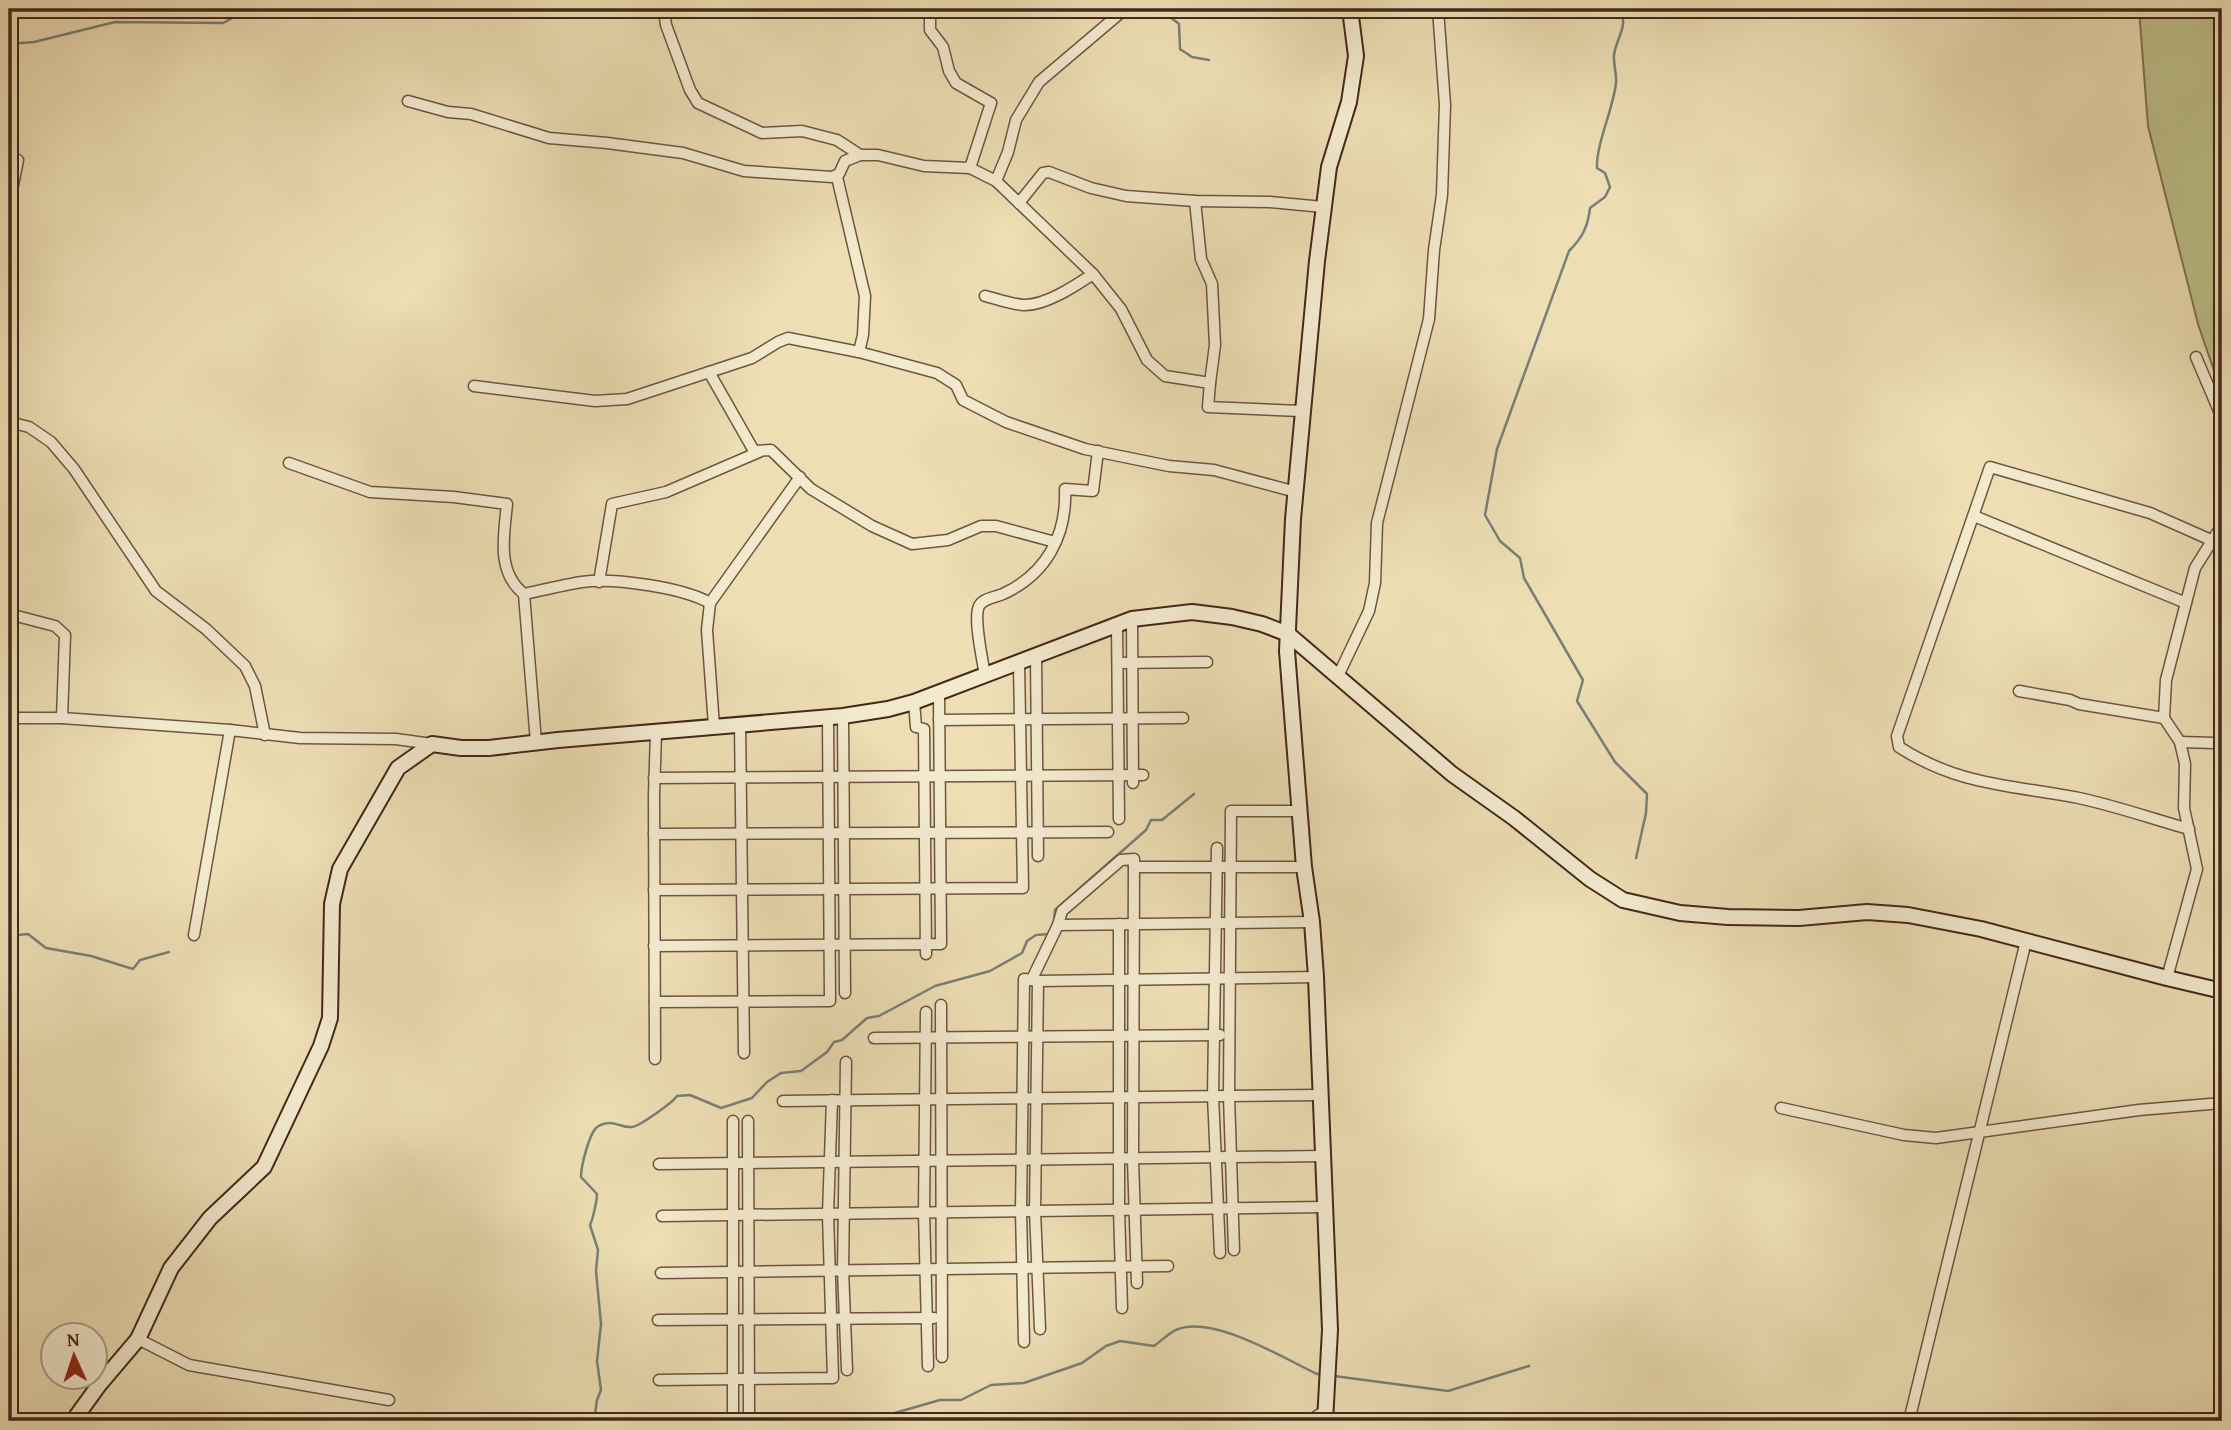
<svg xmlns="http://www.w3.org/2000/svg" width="2231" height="1430" font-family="'Gentium Book Plus',serif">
<rect width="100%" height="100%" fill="#eddeb4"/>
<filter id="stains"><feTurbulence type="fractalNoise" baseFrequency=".00286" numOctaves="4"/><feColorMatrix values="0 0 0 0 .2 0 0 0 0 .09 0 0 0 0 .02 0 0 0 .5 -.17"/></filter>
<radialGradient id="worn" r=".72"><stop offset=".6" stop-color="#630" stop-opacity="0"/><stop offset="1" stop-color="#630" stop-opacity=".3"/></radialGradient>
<path fill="#bdc08a" stroke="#807453" stroke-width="2" d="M2139 9H2222V394L2198 324 2148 126Z"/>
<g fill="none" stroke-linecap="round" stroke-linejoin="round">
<g stroke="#788077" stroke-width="2.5">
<path d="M1160 9 1179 24 1180 49 1192 57 1209 60"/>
<path d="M1620 9C1629 27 1616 38 1614 55 1613 64 1617 74 1616 83 1613 110 1596 144 1597 168L1605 173 1610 187 1605 197 1590 208C1588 227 1582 238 1569 251L1497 449 1485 515 1500 541 1520 558 1524 578 1583 680 1577 701 1615 762 1647 794 1646 813 1636 858"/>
<path d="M9 44 34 42 115 22 223 23 250 9"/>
<path d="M1054 922 1055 910 1146 830 1151 820H1162L1194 794"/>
<path d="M9 936 28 934 46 948 91 956 133 969 140 960 169 952"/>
<path d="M1334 1376 1448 1391 1529 1366"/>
<path d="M594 1421 597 1400 601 1390 597 1361 601 1324 596 1271 598 1250 590 1225C593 1219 597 1200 597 1194L581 1177C581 1166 588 1139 595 1129 598 1125 605 1123 610 1123 617 1123 624 1128 632 1127 640 1126 672 1103 677 1096L690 1095 721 1108 752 1098 767 1082 781 1073 801 1071 827 1052 834 1042 842 1040 867 1018 879 1016 935 986 990 971 1022 953 1027 941 1036 935 1049 934"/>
<path d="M867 1421 940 1400H961L991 1385 1024 1383 1082 1363 1106 1346 1120 1341 1154 1346C1161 1341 1169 1333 1176 1330 1212 1314 1283 1358 1317 1374H1324"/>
</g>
<g stroke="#6e5542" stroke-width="13">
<g id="street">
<path d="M664 9 666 25 690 90 698 103 762 133 802 131 837 140 860 155"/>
<path d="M930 9V30L943 47 949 71 956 83 991 103 970 168"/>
<path d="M408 101 448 112 471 114 549 138 607 143 683 153 744 171 832 177 839 174 845 161 860 155H878L924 166 970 168 996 181 1093 274 1121 309 1147 360 1165 376 1210 383 1208 407 1301 411"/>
<path d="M837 177 865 296 863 335 859 352"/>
<path d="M996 181 1008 152 1016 120 1039 82 1125 9"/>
<path d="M1195 201 1201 259 1212 284 1215 345 1210 383"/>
<path d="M1019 203 1043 173 1049 172 1091 188 1126 196 1195 201 1270 202 1323 207"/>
<path d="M9 205 18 160"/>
<path d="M985 296C997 299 1011 304 1023 305 1045 306 1075 286 1093 274"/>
<path d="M2196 357 2222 418"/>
<path d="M709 372 754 451 771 450 811 489 872 526 912 544 948 540 981 526H996L1055 542"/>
<path d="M474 386 595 401 627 399 752 358 778 342 788 338 859 352 937 373 956 385 963 400 1006 422 1085 449 1169 466 1214 470 1296 492"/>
<path d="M9 422 29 427 51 442 74 469 156 591 206 629 245 666 255 686 265 735"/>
<path d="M289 463 370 492 454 497 507 504C504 535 496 572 524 594L536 742"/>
<path d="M1974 516 2186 603"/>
<path d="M599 582 612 504 666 492 759 452"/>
<path d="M524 594C543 590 563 585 582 582 613 577 684 588 710 603"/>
<path d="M9 614 55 626 65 635 62 718"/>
<path d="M1132 619 1133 783"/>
<path d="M1117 624 1119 819"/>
<path d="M1036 655 1038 856"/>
<path d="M1118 663 1207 662"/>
<path d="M985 676C983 661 973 619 979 606 983 598 997 597 1003 594 1046 574 1067 536 1065 489L1093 491 1098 451"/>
<path d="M1338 676 1369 611 1375 583 1377 523 1429 319 1434 250 1442 195 1445 105 1438 9"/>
<path d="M2019 691 2070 700 2079 704 2164 718"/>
<path d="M914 702 916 727 924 729 926 954"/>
<path d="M843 716 845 993"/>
<path d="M9 718H62L230 730 300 738 396 739 432 744"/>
<path d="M939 720 1183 718"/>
<path d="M740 724 744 1053"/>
<path d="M714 726 707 630 710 603 800 477"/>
<path d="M2180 742 2215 743 2222 746"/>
<path d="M654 778 1143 775"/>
<path d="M2189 829C2153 819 2116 806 2079 798 2012 785 1959 786 1899 747L1897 736 1990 467 2150 513 2211 540"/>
<path d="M654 834 1108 832"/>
<path d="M1217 848 1213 1096 1220 1253"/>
<path d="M1134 867H1304"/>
<path d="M654 890 1023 888 1019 663"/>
<path d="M1119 924V1209L1122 1308"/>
<path d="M1058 925 1312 922"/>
<path d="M194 935 230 730"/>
<path d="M654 946 941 944 939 693"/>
<path d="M2167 978 2197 869 2184 808 2185 764 2180 742 2164 718 2166 680 2195 568 2222 525"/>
<path d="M1032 979 1058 925 1062 911 1121 860 1134 859 1133 1159 1137 1283"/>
<path d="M1038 981 1035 1211 1040 1329"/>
<path d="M655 1002 830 1001 828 718"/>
<path d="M941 1005 942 1357"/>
<path d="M926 1012 924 1212 928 1366"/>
<path d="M874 1038 1220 1035"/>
<path d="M655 1059 654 795 656 732"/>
<path d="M846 1062 843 1270 847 1370"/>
<path d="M783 1101 1319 1095"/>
<path d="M1781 1108 1904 1135 1936 1138 2139 1110 2222 1103"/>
<path d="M733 1121V1421"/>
<path d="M748 1121 749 1413"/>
<path d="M659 1164 1322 1156"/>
<path d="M662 1216 1324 1207"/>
<path d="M1234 1250 1229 1096 1231 811H1301"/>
<path d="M661 1273 1168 1266"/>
<path d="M658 1320 934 1318"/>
<path d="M138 1339 189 1365 389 1400"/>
<path d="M1024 1342 1021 1211 1024 979 1038 981 1316 977"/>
<path d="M659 1380 833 1378 828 1214 832 1100"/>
<path d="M1309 1421 1325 1411"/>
<path d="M1909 1421 2026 941"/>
</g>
</g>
<g stroke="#44271c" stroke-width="18">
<g id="secondary">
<path d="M73 1421 99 1385 138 1339 171 1268 210 1218 264 1167 321 1046 330 1018 332 904 340 869 398 768 432 744 461 748H489L558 740 843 716 888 709 914 702 1132 619 1192 612 1232 617 1262 624 1288 634 1452 774 1514 818 1590 879 1623 900 1680 913 1728 917 1799 918 1867 912 1908 915 1981 929 2167 978 2222 991"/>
<path d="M1325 1421 1330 1330 1316 977 1312 922 1304 867 1287 651 1293 519 1317 261 1329 167 1349 102 1356 56 1350 9"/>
</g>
</g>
<use href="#street" stroke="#f3eace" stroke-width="10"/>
<use href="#secondary" stroke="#f3eace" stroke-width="14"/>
</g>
<rect width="2231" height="1430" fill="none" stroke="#eddeb4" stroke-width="35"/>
<rect x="10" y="10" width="2210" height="1409" fill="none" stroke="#44271c" stroke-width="3.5"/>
<rect x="18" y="18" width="2196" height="1395" fill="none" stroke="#44271c" stroke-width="2"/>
<g transform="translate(74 1356) rotate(357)"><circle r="33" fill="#f3eace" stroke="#ad9c87" stroke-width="2"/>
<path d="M0-5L12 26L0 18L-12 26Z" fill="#8f2418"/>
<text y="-10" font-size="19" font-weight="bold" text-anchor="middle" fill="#44271c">N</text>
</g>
<rect width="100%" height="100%" filter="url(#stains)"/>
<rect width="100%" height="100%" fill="url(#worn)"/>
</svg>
